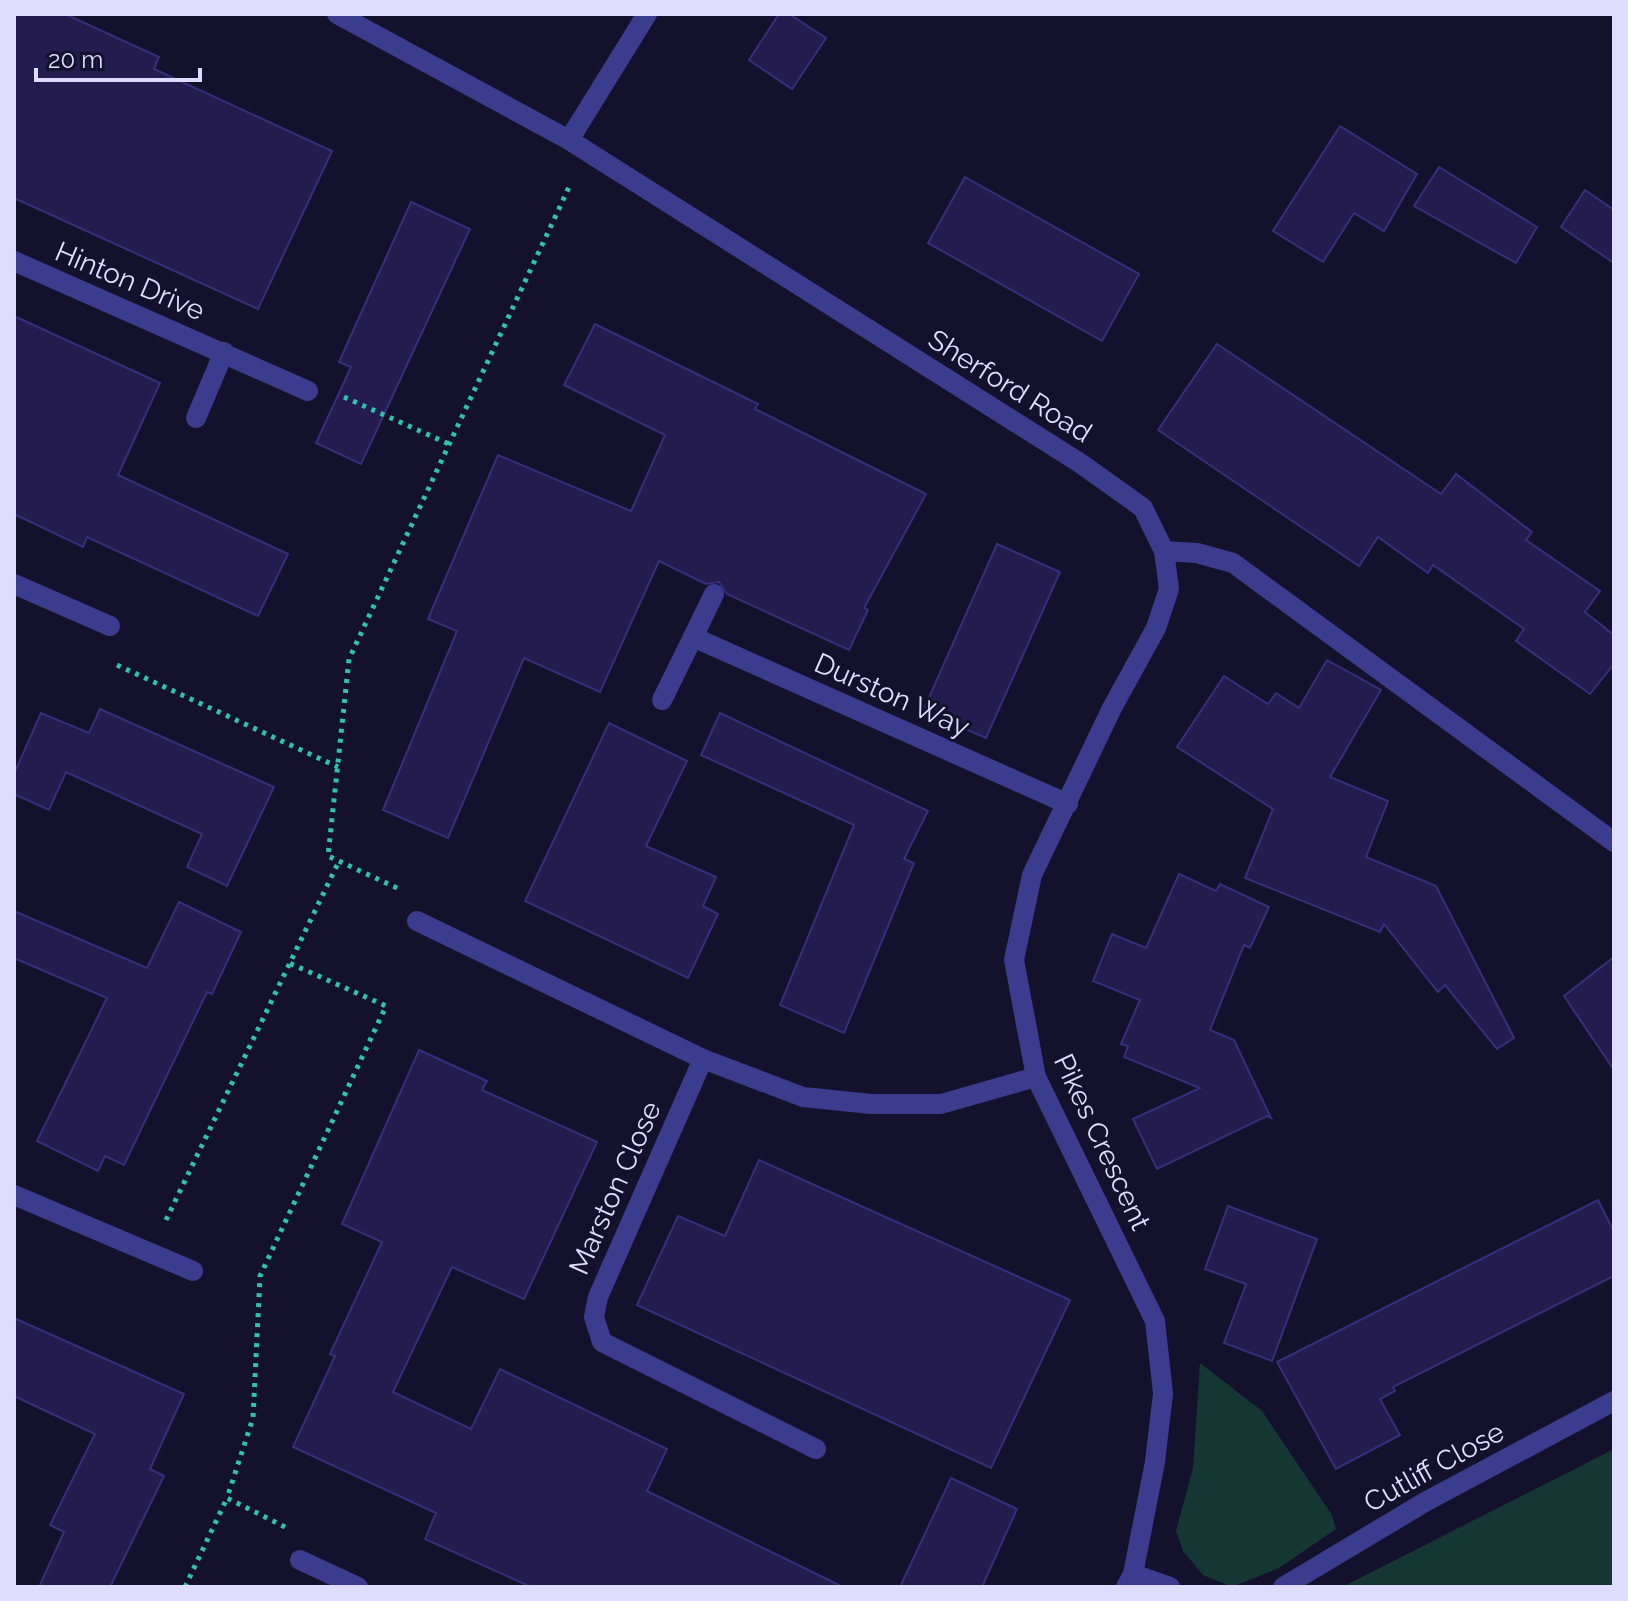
<svg xmlns="http://www.w3.org/2000/svg" width="1628" height="1601" font-family="Raleway,sans-serif">
<rect width="100%" height="100%" fill="#14112d"/>
<g fill="#143734">
<path d="M1200 1363 1262 1411 1332 1515 1336 1529 1279 1568 1232 1587 1203 1575 1183 1551 1176 1531 1193 1468Z"/>
<path d="M1614 1449V1587H1342Z"/>
</g>
<g fill="#241c4f" stroke="#392e7b" stroke-width="2">
<path d="M14 14H65L159 57 154 69 332 151 258 309 14 198Z"/>
<path d="M779 14H789L826 38 792 89 749 60Z"/>
<path d="M1340 126 1417 174 1384 231 1354 213 1323 262 1273 231Z"/>
<path d="M1439 167 1537 227 1516 263 1414 206Z"/>
<path d="M965 177 1139 274 1102 341 928 243Z"/>
<path d="M1585 190 1614 210V263L1561 227Z"/>
<path d="M411 202 470 229 361 464 316 443 351 367 339 362Z"/>
<path d="M14 316 160 383 118 475 288 554 258 616 87 537 83 547 14 514Z"/>
<path d="M595 324 758 404 755 409 926 494 864 608 868 610 849 650 727 594 719 582 706 584 659 561 600 692 524 658 448 838 383 810 457 631 428 619 498 455 631 511 665 435 564 385Z"/>
<path d="M1217 344 1441 494 1456 474 1532 532 1526 540 1600 591 1585 612 1614 635V664L1590 694 1516 641 1524 629 1433 565 1428 573 1378 537 1359 566 1158 430Z"/>
<path d="M997 544 1060 572 986 738 923 711Z"/>
<path d="M1327 660 1381 690 1330 777 1388 801 1366 857 1436 886 1514 1038 1497 1049 1445 985 1438 992 1384 924 1380 932 1245 878 1273 809 1177 747 1224 676 1268 704 1276 693 1299 708Z"/>
<path d="M100 709 274 787 227 886 187 867 202 834 66 772 49 810 14 794V774L41 713 89 733Z"/>
<path d="M720 713 928 811 904 859 914 863 844 1033 780 1005 854 825 701 755Z"/>
<path d="M609 723 687 761 646 846 716 877 703 906 718 914 688 978 525 901Z"/>
<path d="M1179 874 1216 891 1220 884 1269 907 1250 948 1244 945 1210 1030 1234 1040 1271 1118 1267 1116 1157 1169 1133 1119 1200 1088 1124 1057 1128 1046 1121 1044 1140 1000 1093 981 1112 934 1146 948Z"/>
<path d="M179 902 241 932 212 994 207 992 124 1165 105 1156 98 1171 37 1141 107 998 14 958V911L147 968Z"/>
<path d="M1614 957V1070L1564 996Z"/>
<path d="M419 1050 487 1081 482 1090 597 1142 524 1299 452 1267 393 1392 471 1429 500 1369 667 1449 647 1491 843 1587H531L425 1539 436 1513 293 1447 335 1356 330 1354 382 1242 342 1224Z"/>
<path d="M759 1160 1070 1300 991 1468 637 1305 678 1216 725 1236Z"/>
<path d="M1598 1200 1614 1232V1276L1393 1387 1395 1391 1380 1399 1400 1435 1336 1469 1277 1362Z"/>
<path d="M1228 1206 1317 1239 1272 1361 1224 1343 1246 1284 1205 1269Z"/>
<path d="M14 1318 184 1394 150 1469 164 1476 110 1587H39L64 1532 50 1525 95 1434 14 1396Z"/>
<path d="M951 1478 1017 1509 982 1587H900Z"/>
</g>
<g fill="none" stroke-linecap="round" stroke-linejoin="round">
<g stroke="#2ec2b1" stroke-width="5" stroke-dasharray="4 6" stroke-linecap="butt">
<path d="M344 397 449 444"/>
<path d="M117 665 338 767"/>
<path d="M397 888 328 856 349 659 570 185"/>
<path d="M166 1220 339 861"/>
<path d="M285 1527 227 1498 253 1418 260 1276 386 1006 289 963"/>
<path d="M185 1587 227 1498"/>
</g>
<g stroke="#3b3c8d" stroke-width="20">
<path d="M337 14 569 140 1080 463 1143 508 1164 551 1169 589 1156 628 1112 708 1032 875 1014 960 1036 1077 1155 1321 1163 1393 1155 1462 1133 1574 1126 1587"/>
<path d="M569 140 647 14"/>
<path d="M14 261 308 391"/>
<path d="M196 418 224 352"/>
<path d="M1164 551 1197 553 1233 563 1614 842"/>
<path d="M14 584 110 626"/>
<path d="M714 594 693 637 1068 804"/>
<path d="M662 700 693 637"/>
<path d="M417 921 703 1059 803 1097 871 1104H941L1036 1077"/>
<path d="M703 1059 598 1297 594 1317 602 1342 816 1449"/>
<path d="M14 1195 193 1271"/>
<path d="M300 1560 358 1587"/>
<path d="M1133 1574 1170 1587"/>
<path d="M1283 1587 1425 1502 1614 1401"/>
</g>
</g>
<g text-anchor="middle" dominant-baseline="central" stroke-width="6" stroke-linejoin="round" paint-order="stroke">
<g font-size="28" fill="#dfddff" stroke="#14112d">
<text transform="translate(130 281) rotate(23)">Hinton Drive</text>
<text transform="translate(1010 386) rotate(32)">Sherford Road</text>
<text transform="translate(892 695) rotate(24)">Durston Way</text>
<text transform="translate(1102 1142) rotate(65)">Pikes Crescent</text>
<text transform="translate(615 1188) rotate(-66)">Marston Close</text>
<text transform="translate(1434 1467) rotate(-29)">Cutliff Close</text>
</g>
</g>
<rect width="1628" height="1601" fill="none" stroke="#dfddff" stroke-width="32"/>
<path d="M36 68v12h164v-12" fill="none" stroke="#dfddff" stroke-width="4"/>
<text x="48" y="68" font-size="24" fill="#dfddff" stroke="#14112d" stroke-width="6" paint-order="stroke">20 m</text>
</svg>
